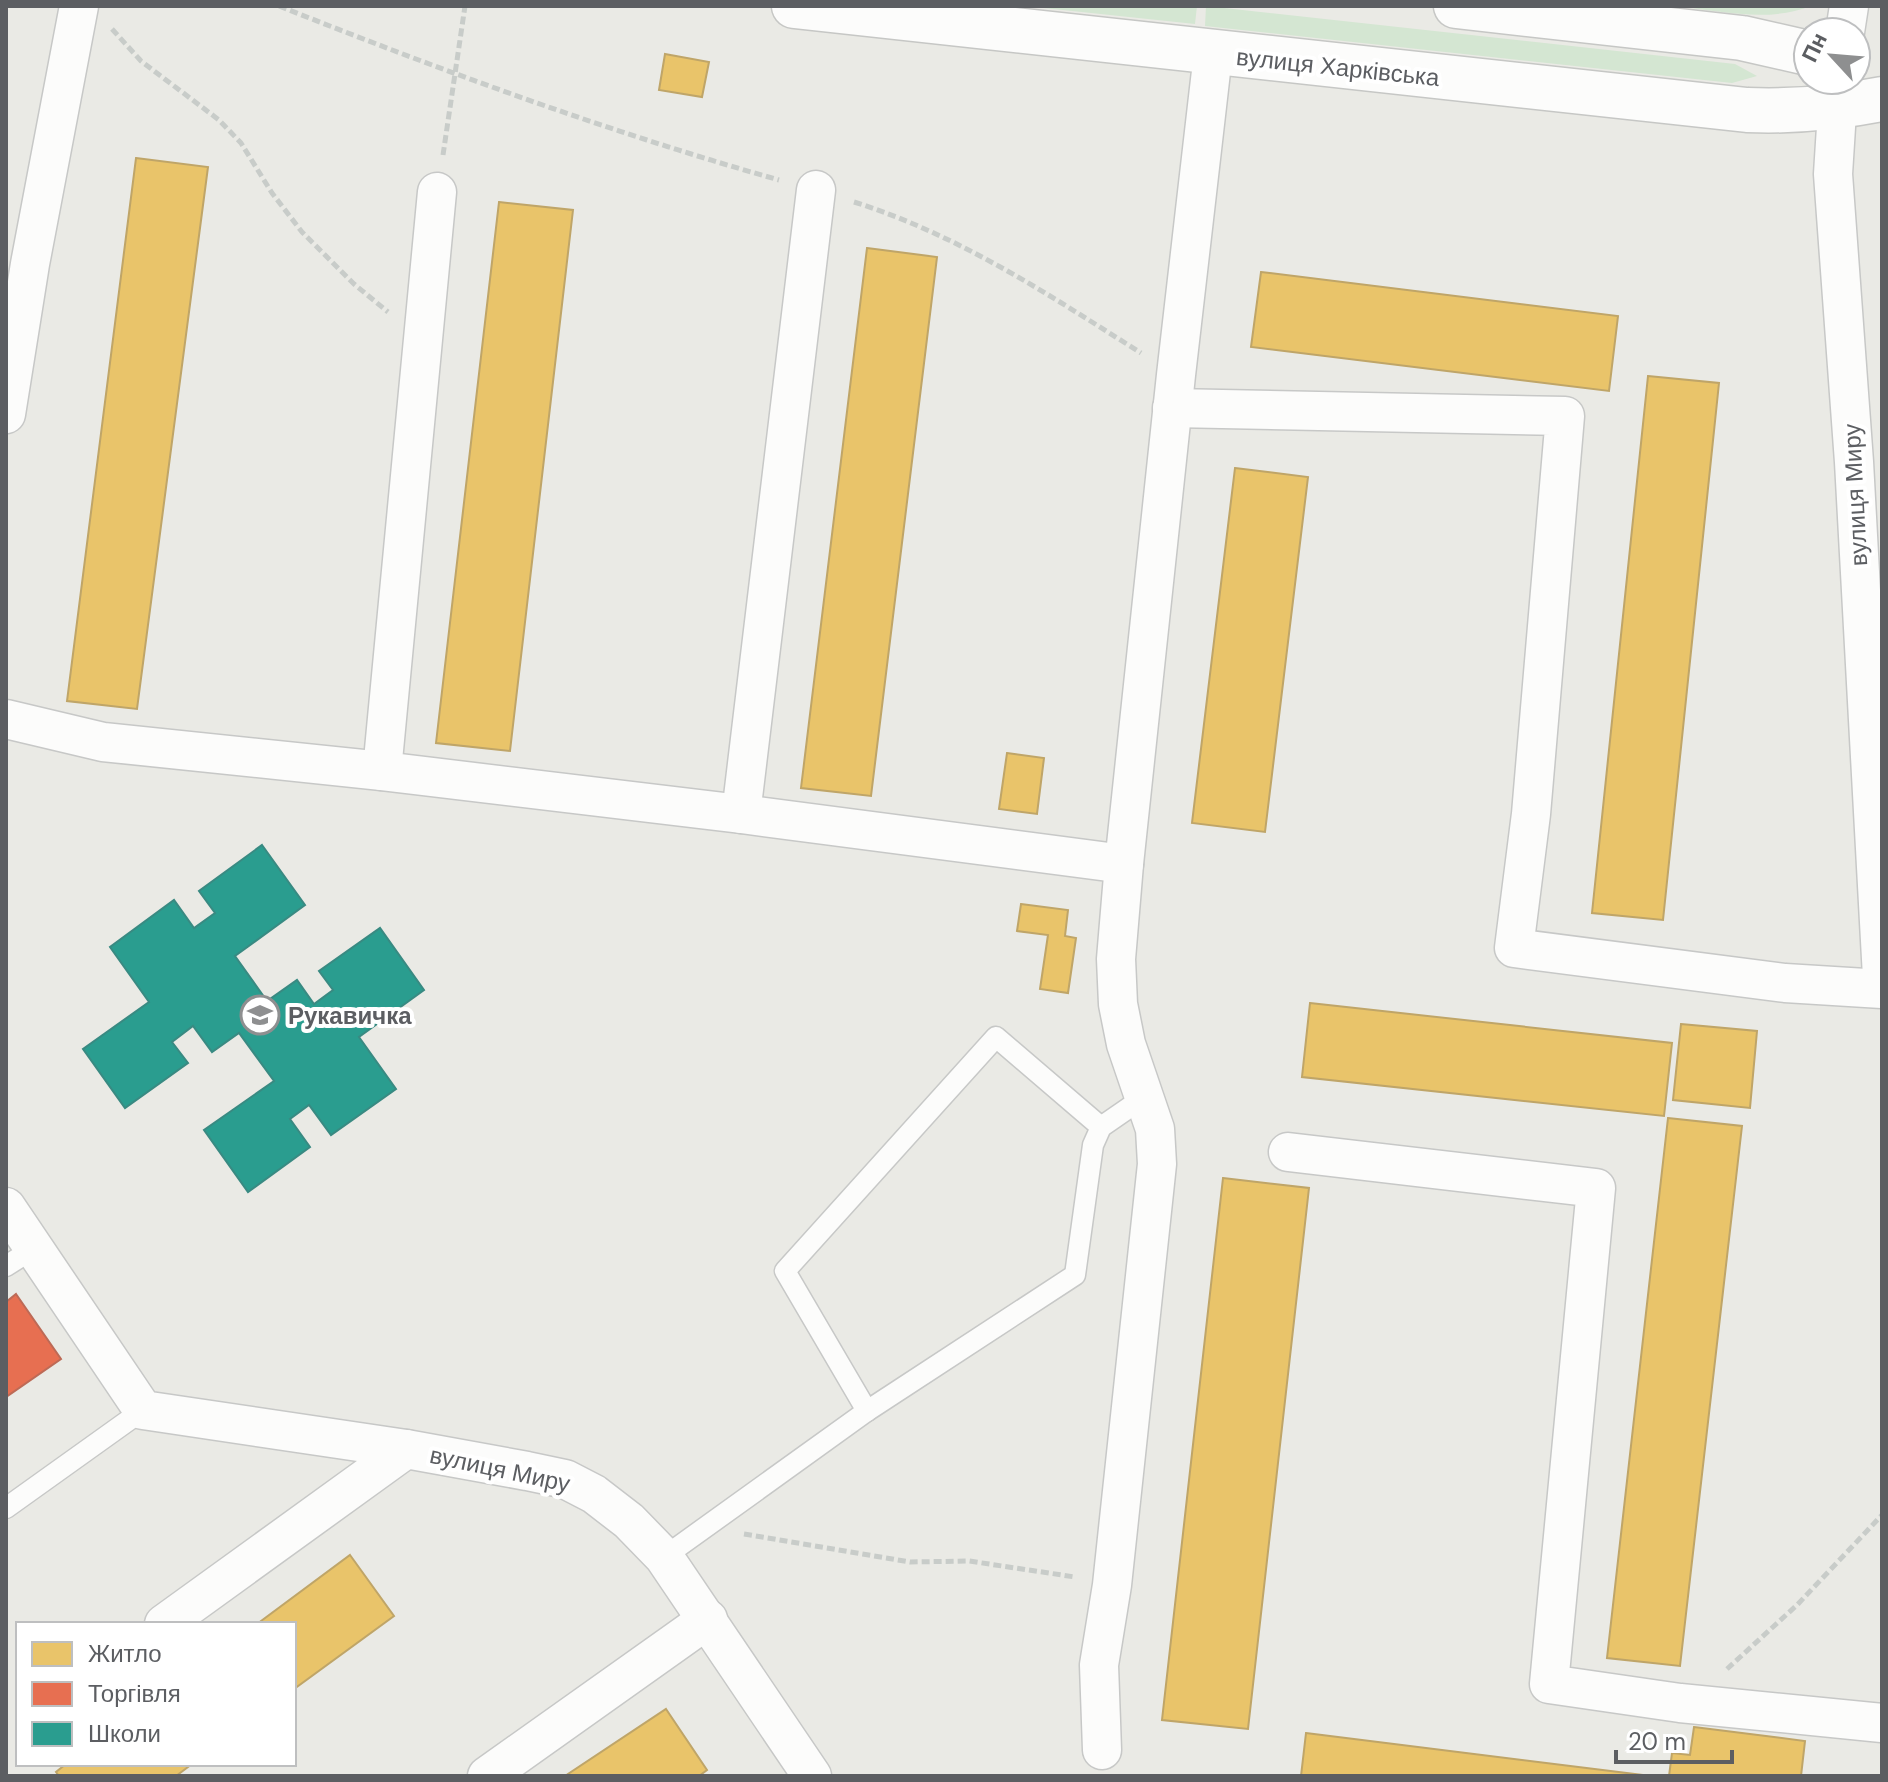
<svg xmlns="http://www.w3.org/2000/svg" width="1888" height="1782" font-family="'DM Sans',sans-serif">
<rect width="100%" height="100%" fill="#eaeae5"/>
<g fill="#d4e6d2">
<path d="M1025 6H1197L1195 24Z"/>
<path d="M1206 6 1735 64 1757 76 1732 83 1205 26Z"/>
<path d="M1677 6H1811C1768 23 1720 11 1677 6Z"/>
</g>
<g fill="#e9c46a" stroke="#bfa568" stroke-width="2">
<path d="M665 54 709 62 702 97 659 90Z"/>
<path d="M136 158 208 167 137 709 67 701Z"/>
<path d="M499 202 573 210 510 751 436 743Z"/>
<path d="M867 248 937 257 871 796 801 788Z"/>
<path d="M1261 272 1618 316 1609 391 1251 347Z"/>
<path d="M1648 376 1719 383 1663 920 1592 913Z"/>
<path d="M1235 468 1308 477 1265 832 1192 823Z"/>
<path d="M1007 753 1044 758 1037 814 999 809Z"/>
<path d="M1021 904 1068 910 1065 936 1076 938 1068 993 1040 989 1048 935 1017 931Z"/>
<path d="M1310 1003 1672 1043 1664 1116 1302 1077Z"/>
<path d="M1681 1024 1757 1031 1750 1108 1673 1100Z"/>
<path d="M1668 1118 1742 1126 1680 1666 1607 1658Z"/>
<path d="M1223 1178 1309 1188 1248 1729 1162 1720Z"/>
<path d="M350 1555 394 1616 294 1689V1624H257Z"/>
<path d="M666 1709 707 1770 699 1776H565Z"/>
<path d="M1694 1727 1805 1741 1801 1776H1669L1672 1753 1690 1755Z"/>
<path d="M1306 1733 1651 1776H1301Z"/>
<path d="M66 1764H192L176 1776H59L56 1772Z"/>
</g>
<path fill="#e76f51" stroke="#bd6a56" stroke-width="2" d="M16 1294 61 1359 6 1397V1302Z"/>
<path fill="#2a9d8f" stroke="#398a82" stroke-width="2" d="M262 845 305 905 235 956 267 1001 297 980 314 1004 333 990 319 971 380 928 424 990 359 1037 396 1089 331 1135 309 1105 290 1119 310 1147 248 1192 204 1130 274 1081 239 1033 212 1052 193 1026 172 1042 188 1063 125 1108 83 1049 149 1002 110 947 174 900 194 928 215 913 199 891Z"/>
<g fill="none" stroke-linecap="round" stroke-linejoin="round">
<g stroke="#c7c8c7" stroke-width="23">
<g id="lane">
<path d="M6 1266 33 1249"/>
<path d="M867 1411 785 1271 996 1037 1101 1127"/>
<path d="M6 1508 143 1410"/>
<path d="M664 1557 867 1411 1075 1275 1093 1145 1101 1127 1143 1098"/>
</g>
</g>
<g stroke="#c7c8c7" stroke-width="41">
<g id="street">
<path d="M1845 32 1849 6"/>
<path d="M1839 80 1833 174 1854 462 1882 977"/>
<path d="M1172 408 1565 416 1531 814 1514 948 1785 983 1882 989"/>
<path d="M6 414 30 264 79 6"/>
<path d="M6 719 103 742 382 771 741 814 1124 864"/>
<path d="M382 771 437 192"/>
<path d="M741 814 816 190"/>
<path d="M1288 1152 1596 1188 1549 1684 1680 1703 1882 1723"/>
<path d="M6 1207 143 1410 406 1449 527 1471 565 1479 594 1494 629 1521 664 1557 812 1776"/>
<path d="M164 1624 406 1449"/>
<path d="M1102 1750 1099 1665 1112 1585 1157 1164 1155 1129 1126 1044 1118 1004 1116 959 1124 864 1176 375 1213 54"/>
<path d="M487 1776 708 1619"/>
</g>
</g>
<g stroke="#c6c7c5" stroke-width="47">
<g id="secondary">
<path d="M794 6 1747 110C1794 112 1836 108 1882 99"/>
<path d="M1456 6 1742 38 1808 53"/>
</g>
</g>
<g stroke="#c8ccc9" stroke-width="5" stroke-dasharray="8 4" stroke-linecap="butt">
<path d="M279 6C443 71 609 132 779 180"/>
<path d="M112 29 141 61 219 120 241 143 272 193 302 232 354 284 388 312"/>
<path d="M443 155 465 6"/>
<path d="M854 202C959 235 1049 295 1141 353"/>
<path d="M744 1534 910 1562 969 1561 1075 1577"/>
<path d="M1727 1669 1797 1605 1882 1515"/>
</g>
<use href="#lane" stroke="#fcfcfb" stroke-width="20"/>
<use href="#street" stroke="#fcfcfb" stroke-width="38"/>
<use href="#secondary" stroke="#fcfcfb" stroke-width="44"/>
</g>
<defs>
<g id="school-ring" transform="scale(2)"><circle r="9.5" fill="#fff" stroke="#8e8f90" stroke-width="1.5"/><path d="M0-5L7-2L0 1L-7-2ZM-4 1L0 2.5L4 1V4Q0 6-4 4Z" fill="#8e8f90"/></g>
</defs>
<g fill-rule="evenodd">
<use href="#school-ring" x="260" y="1015"/>
</g>
<g text-anchor="middle" dominant-baseline="central" stroke-width="8" stroke-linejoin="round" paint-order="stroke">
<g font-size="24" fill="#5c5e62" stroke="#fff">
<text transform="translate(1338 67) rotate(6)">вулиця Харківська</text>
<text transform="translate(1855 495) rotate(-93)">вулиця Миру</text>
<text transform="translate(500 1469) rotate(12)">вулиця Миру</text>
</g>
<g font-size="24" font-weight="bold" fill="#5c5e62" stroke="#fff" text-anchor="start">
<text x="288" y="1015">Рукавичка</text>
</g>
</g>
<rect width="1888" height="1782" fill="none" stroke="#5c5e62" stroke-width="16"/>
<rect x="16" y="1622" width="280" height="144" fill="#ffffff" stroke="#bebfc0" stroke-width="2"/>
<rect x="32" y="1642" width="40" height="24" fill="#e9c46a" stroke="#bebfc0" stroke-width="2"/>
<text x="88" y="1662" font-size="24" fill="#5c5e62">Житло</text>
<rect x="32" y="1682" width="40" height="24" fill="#e76f51" stroke="#bebfc0" stroke-width="2"/>
<text x="88" y="1702" font-size="24" fill="#5c5e62">Торгівля</text>
<rect x="32" y="1722" width="40" height="24" fill="#2a9d8f" stroke="#bebfc0" stroke-width="2"/>
<text x="88" y="1742" font-size="24" fill="#5c5e62">Школи</text>
<g transform="translate(1832 56) rotate(296)"><circle r="38" fill="#ffffff" stroke="#bebfc0" stroke-width="2"/>
<path d="M0-6L14 30L0 20L-14 30Z" fill="#8e8f90"/>
<text y="-12" font-size="22" font-weight="bold" text-anchor="middle" fill="#5c5e62">Пн</text>
</g>
<path d="M1616 1750v12h116v-12" fill="none" stroke="#5c5e62" stroke-width="4"/>
<text x="1628" y="1750" font-size="24" fill="#5c5e62" stroke="#ffffff" stroke-width="6" paint-order="stroke">20 m</text>
</svg>
